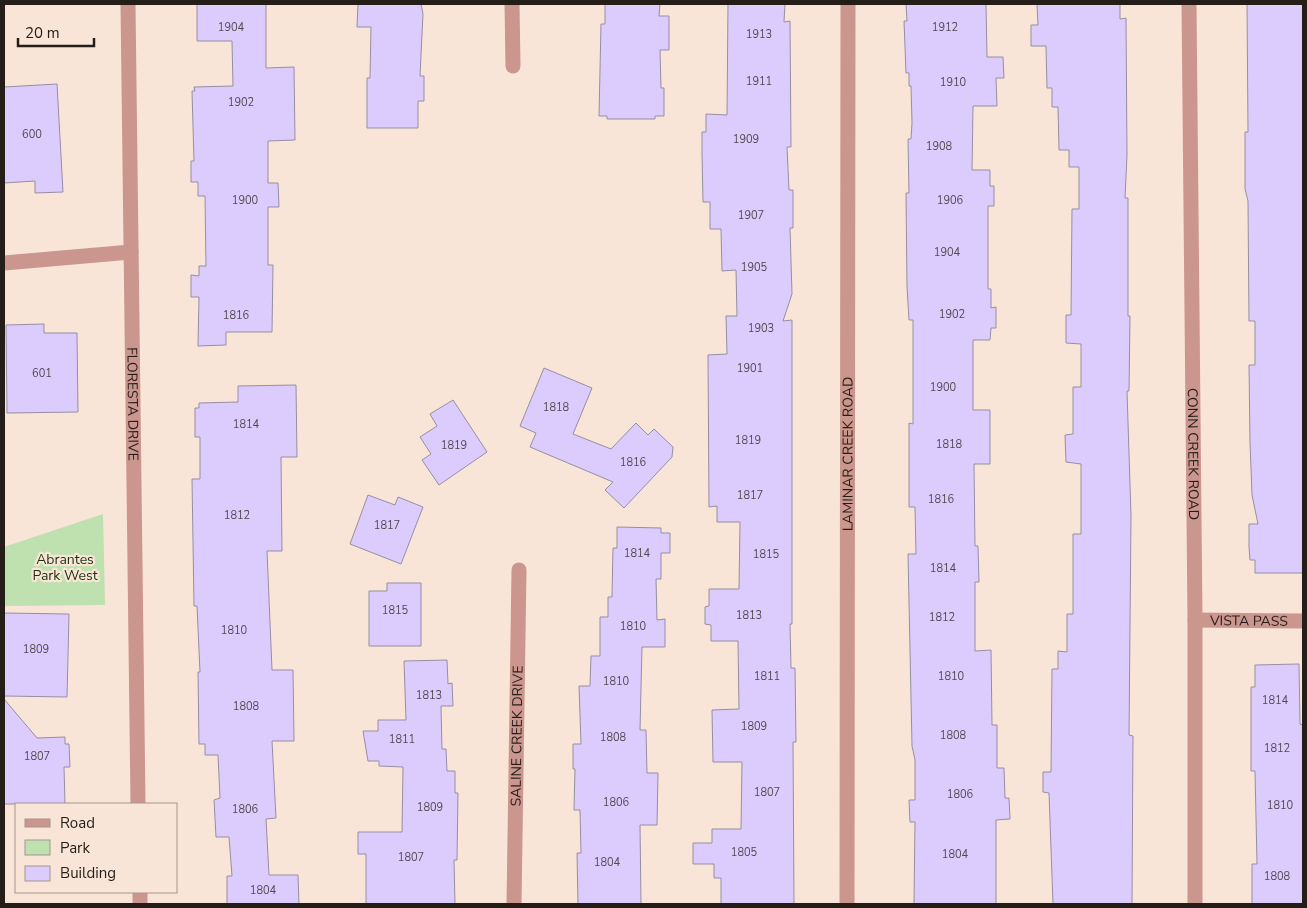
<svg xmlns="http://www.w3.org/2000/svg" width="1307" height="908" font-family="'Nunito Sans',sans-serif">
<rect width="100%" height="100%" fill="#f9e5d7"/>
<path fill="#bfe0af" d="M103 514 105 605 4 606V547Z"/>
<g fill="#dcccfd" stroke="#958fa3">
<path d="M197 4H266V68L294 67 295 140 268 141V183H278L279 207H268V265H273L272 332H226V345L198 346 199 297H191V275L199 276V266H206L205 196H198V182H191V161H194L192 91H195L194 87 233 86 232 41H197Z"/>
<path d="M358 4H421L423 14 420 76H424V101H418V128H367V78H370L371 27H357Z"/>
<path d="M605 4H660L659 16H669V50H660L661 88H664V116H655V119H607V116H599L601 24H605Z"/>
<path d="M728 4H785L784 22 790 21 791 147H787L789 190H793V228H790L792 294 783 321 792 320V624H790L791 668H795L796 742H793L794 904H721V878H714V864H693V843H712V829H741L742 762H713L712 710 739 709 738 641H711V625L705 624V607L709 606V589H739L740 522H717V506L709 507 708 355 727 354 726 316H737L736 270 722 271 721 229H710V202H703L702 154V132H706V114L727 115Z"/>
<path d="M906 4H986L987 57H1003L1004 78H996L997 106H973L972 170H990V186H994V206H988V289H991V308L996 307V328H991L990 340H973V410H990V464H974L975 546H978L979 582H975V651L991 650 992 725H997V768H1004L1005 798H1009L1010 819 996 820V904H914L915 822H910L909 800H915V760L912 746 908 554H916L915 507H909V423L913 424V320H909L907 286 906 193H909L908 139H911L912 123 911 86H909V73H906L904 21H907Z"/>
<path d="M1037 4H1120V19L1126 18 1127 155 1125 198H1128V316H1130L1129 391H1127L1131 516 1129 735 1133 736 1132 904H1053L1049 793 1043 792V772H1051L1052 669H1058V651L1067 652V614H1073V534H1081V464L1066 462 1065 435 1073 434V387H1081V344L1066 343V315H1071L1072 209H1079V167H1069V150H1059L1058 107H1052V88H1047L1046 46H1031V25H1038Z"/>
<path d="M1247 4H1303V573H1255V560H1250L1249 547V524H1258L1252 495 1250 442 1249 365H1255V321H1249L1248 201 1245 189V132H1248Z"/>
<path d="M57 84 63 192 35 193V181L4 183V87Z"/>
<path d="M44 324V333H77L78 412 7 413 6 325Z"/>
<path d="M544 368 592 388 573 434 611 449 636 423 648 435 654 429 673 447 672 457 624 508 605 490 613 482 530 447 536 433 520 426Z"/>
<path d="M296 385 297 457H281L282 551H267L272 670H293L294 741H272L276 818 266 819 269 875H298L299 904H227V876H232L229 837H216L214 800 220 798 218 755H205V744H199L198 672H200L197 606H194L192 479H200V437H195V408H199V403L238 402V386Z"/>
<path d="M453 400 487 452 439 485 422 460 431 454 420 437 437 426 430 414Z"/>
<path d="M368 495 395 505 398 497 423 507 401 564 350 544Z"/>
<path d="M617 527 661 528V533H670V553H661V579H656L657 620 665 619V647H642L640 730H646L647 773H658L657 825H640L641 904H578L577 853H581L580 810H574L575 769H573V744H581L579 686H590L591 656H600V617H608V597H612L613 548H617Z"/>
<path d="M387 583H421V646H369V591H387Z"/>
<path d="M4 613 69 614 67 697 4 696Z"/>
<path d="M447 660 448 684 452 683 453 706H441L442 749H446L447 771H455V793H458L457 860H454L455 904H366V854H358V832H402L403 767 379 766V761H368L363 731H378V720H406L404 661Z"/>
<path d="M1299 664 1300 724 1303 725V904H1252V864H1257L1255 771H1251V687H1255V665Z"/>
<path d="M4 699 37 738 65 737V744H69L70 767H64L65 804H4Z"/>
</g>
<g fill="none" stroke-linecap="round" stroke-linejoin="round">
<g stroke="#cb968e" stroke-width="15">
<path id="s1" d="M128 4 138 804"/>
<path d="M512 4 513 66"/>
<path id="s2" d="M1189 4 1195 620V904"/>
<path d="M4 263 131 252"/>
<path id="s3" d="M1195 620 1303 621"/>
<path d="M140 892V904"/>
<path id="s4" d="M514 904 519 570"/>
<path id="s5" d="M847 904 848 4"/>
</g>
</g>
<g text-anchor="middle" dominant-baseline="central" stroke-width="4.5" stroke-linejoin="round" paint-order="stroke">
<g font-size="11" fill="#524951">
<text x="231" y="27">1904</text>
<text x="945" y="27">1912</text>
<text x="759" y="34">1913</text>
<text x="759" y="81">1911</text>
<text x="953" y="82">1910</text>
<text x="241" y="102">1902</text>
<text x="32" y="134">600</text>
<text x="746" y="139">1909</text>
<text x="939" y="146">1908</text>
<text x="245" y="200">1900</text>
<text x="950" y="200">1906</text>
<text x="751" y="215">1907</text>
<text x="947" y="252">1904</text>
<text x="754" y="267">1905</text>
<text x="952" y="314">1902</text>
<text x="236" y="315">1816</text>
<text x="761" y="328">1903</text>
<text x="750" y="368">1901</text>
<text x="42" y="373">601</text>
<text x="943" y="387">1900</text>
<text x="556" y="407">1818</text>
<text x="246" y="424">1814</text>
<text x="748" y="440">1819</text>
<text x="949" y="444">1818</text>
<text x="454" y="445">1819</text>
<text x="633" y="462">1816</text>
<text x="750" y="495">1817</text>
<text x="941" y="499">1816</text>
<text x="237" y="515">1812</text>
<text x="387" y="525">1817</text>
<text x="637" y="553">1814</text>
<text x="766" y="554">1815</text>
<text x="943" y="568">1814</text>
<text x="395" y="610">1815</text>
<text x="749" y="615">1813</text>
<text x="942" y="617">1812</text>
<text x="633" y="626">1810</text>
<text x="234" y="630">1810</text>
<text x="36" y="649">1809</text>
<text x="767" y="676">1811</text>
<text x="951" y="676">1810</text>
<text x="616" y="681">1810</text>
<text x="429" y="695">1813</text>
<text x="1275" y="700">1814</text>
<text x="246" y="706">1808</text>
<text x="754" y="726">1809</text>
<text x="953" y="735">1808</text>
<text x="613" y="737">1808</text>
<text x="402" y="739">1811</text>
<text x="1277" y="748">1812</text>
<text x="37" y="756">1807</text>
<text x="767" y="792">1807</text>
<text x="960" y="794">1806</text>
<text x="616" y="802">1806</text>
<text x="1280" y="805">1810</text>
<text x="430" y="807">1809</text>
<text x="245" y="809">1806</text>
<text x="744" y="852">1805</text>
<text x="955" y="854">1804</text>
<text x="411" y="857">1807</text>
<text x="607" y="862">1804</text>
<text x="1277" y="876">1808</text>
<text x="263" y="890">1804</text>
</g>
<g font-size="14" fill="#241d18" stroke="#f9e5d7">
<text stroke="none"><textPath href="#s1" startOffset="400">FLORESTA DRIVE</textPath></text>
<text stroke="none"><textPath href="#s5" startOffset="450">LAMINAR CREEK ROAD</textPath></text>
<text stroke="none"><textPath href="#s2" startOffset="450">CONN CREEK ROAD</textPath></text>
<text stroke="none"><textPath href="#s3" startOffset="54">VISTA PASS</textPath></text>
<text stroke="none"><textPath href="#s4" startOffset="168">SALINE CREEK DRIVE</textPath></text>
</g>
<g font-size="14" fill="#1c330d" stroke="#f9e5d7">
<text x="65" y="559">Abrantes<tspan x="65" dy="16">Park West</tspan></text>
</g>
</g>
<rect width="1307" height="908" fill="none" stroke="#241d18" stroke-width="10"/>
<rect x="15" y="803" width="162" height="90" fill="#f9e5d7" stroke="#a4958b"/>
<rect x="25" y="819" width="25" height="8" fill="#cb968e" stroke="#a4958b"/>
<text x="60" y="828" font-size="15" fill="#241d18">Road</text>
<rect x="25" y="840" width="25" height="15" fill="#bfe0af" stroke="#a4958b"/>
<text x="60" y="853" font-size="15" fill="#241d18">Park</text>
<rect x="25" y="866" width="25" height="15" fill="#dcccfd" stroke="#a4958b"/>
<text x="60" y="878" font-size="15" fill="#241d18">Building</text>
<path d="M18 38v8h76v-8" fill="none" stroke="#241d18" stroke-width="2.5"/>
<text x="25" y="38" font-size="15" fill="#241d18" stroke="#f9e5d7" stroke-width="4" paint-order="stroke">20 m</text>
</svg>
